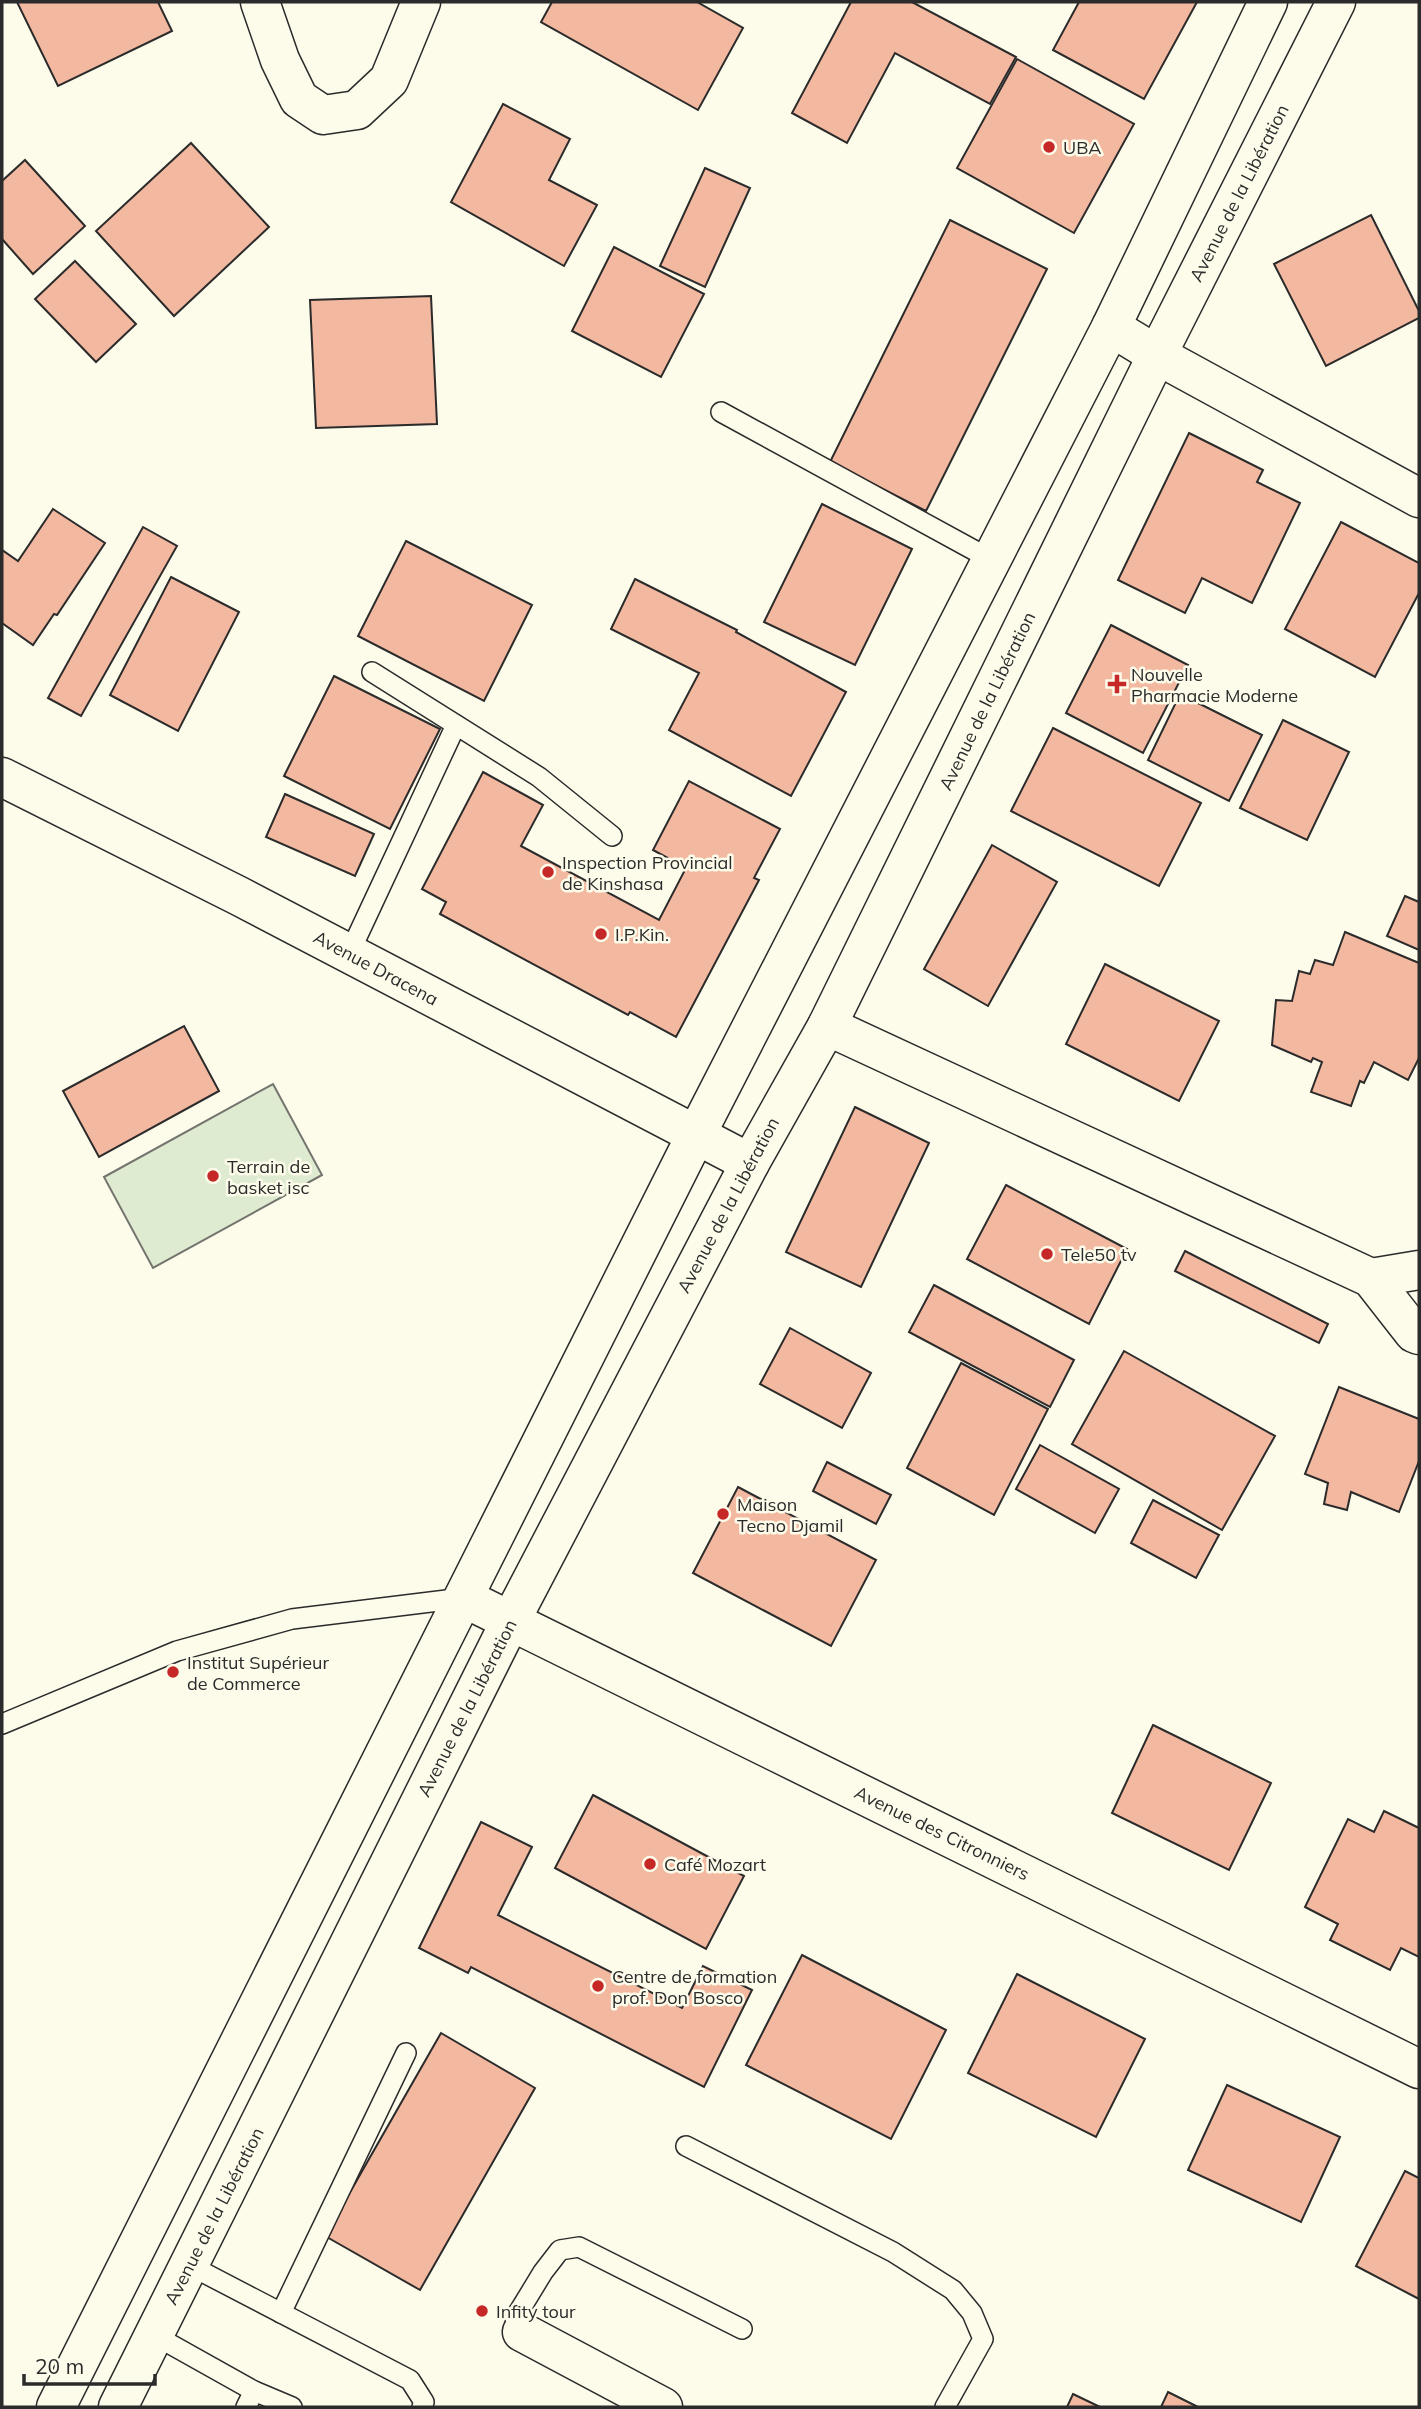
<svg xmlns="http://www.w3.org/2000/svg" width="1421" height="2409" font-family="Mulish,sans-serif">
<rect width="100%" height="100%" fill="#fdfbea"/>
<path fill="#deebd1" stroke="#74746e" stroke-width="2" d="M273 1084 322 1175 153 1268 104 1177Z"/>
<g fill="#f2b8a0" stroke="#2b2b2b" stroke-width="2">
<path d="M17 2H158L172 31 58 86Z"/>
<path d="M552 2H697L743 28 698 110 541 22Z"/>
<path d="M851 2H912L1016 57 990 104 895 53 847 143 792 113Z"/>
<path d="M1079 2H1197L1144 99 1053 50Z"/>
<path d="M1017 59 1134 124 1074 233 957 168Z"/>
<path d="M503 104 570 139 549 180 597 205 564 266 451 202Z"/>
<path d="M191 143 269 227 174 316 96 231Z"/>
<path d="M25 160 85 226 33 274 2 239V181Z"/>
<path d="M705 168 750 188 705 287 660 266Z"/>
<path d="M1371 215 1419 311V318L1326 366 1274 264Z"/>
<path d="M950 220 1047 269 926 511 830 462Z"/>
<path d="M614 247 704 294 661 377 572 331Z"/>
<path d="M75 261 136 324 96 362 35 299Z"/>
<path d="M431 296 437 424 316 428 310 300Z"/>
<path d="M1189 433 1263 470 1257 482 1300 503 1252 603 1202 578 1185 613 1118 580Z"/>
<path d="M822 504 912 549 855 665 764 622Z"/>
<path d="M53 509 105 543 57 615 54 614 33 645 2 623V550L18 561Z"/>
<path d="M1341 522 1419 563V593L1375 677 1285 629Z"/>
<path d="M143 527 177 546 81 716 48 698Z"/>
<path d="M406 541 532 605 484 701 358 636Z"/>
<path d="M171 577 239 612 178 731 110 695Z"/>
<path d="M635 579 737 630 736 632 846 692 791 796 669 730 699 673 611 629Z"/>
<path d="M1111 625 1188 665 1143 753 1066 713Z"/>
<path d="M334 676 440 729 390 829 284 776Z"/>
<path d="M1180 694 1262 735 1229 801 1148 760Z"/>
<path d="M1283 720 1349 752 1307 840 1240 808Z"/>
<path d="M1053 728 1201 803 1159 886 1011 811Z"/>
<path d="M483 772 543 805 521 846 659 920 686 868 653 850 689 781 780 829 754 878 759 880 676 1037 630 1012 628 1015 440 914 446 902 422 889Z"/>
<path d="M285 794 374 834 355 876 266 837Z"/>
<path d="M992 845 1057 882 988 1006 924 969Z"/>
<path d="M1405 896 1419 902V950L1387 936Z"/>
<path d="M1345 932 1419 963V1058L1408 1080 1374 1062 1364 1083 1360 1081 1351 1106 1311 1092 1322 1062 1313 1058 1311 1062 1272 1045 1276 1000 1292 1001 1299 971 1310 974 1315 960 1333 965Z"/>
<path d="M1105 964 1219 1021 1179 1101 1066 1044Z"/>
<path d="M184 1026 219 1091 99 1157 63 1091Z"/>
<path d="M855 1107 929 1143 861 1287 786 1252Z"/>
<path d="M1006 1185 1127 1249 1089 1324 967 1259Z"/>
<path d="M1185 1251 1328 1324 1319 1343 1175 1271Z"/>
<path d="M934 1285 1074 1360 1050 1407 909 1332Z"/>
<path d="M790 1328 871 1373 842 1428 760 1384Z"/>
<path d="M1124 1351 1275 1436 1222 1530 1072 1444Z"/>
<path d="M961 1363 1048 1409 994 1515 907 1468Z"/>
<path d="M1339 1387 1419 1419V1461L1399 1512 1351 1492 1347 1510 1324 1504 1328 1483 1305 1474Z"/>
<path d="M1040 1445 1119 1489 1095 1533 1016 1489Z"/>
<path d="M827 1462 891 1495 876 1524 813 1491Z"/>
<path d="M738 1487 876 1560 831 1646 693 1573Z"/>
<path d="M1153 1500 1219 1535 1196 1578 1131 1543Z"/>
<path d="M1153 1725 1271 1783 1229 1870 1112 1813Z"/>
<path d="M593 1795 744 1876 706 1949 555 1868Z"/>
<path d="M1384 1811 1419 1828V1957L1401 1948 1390 1970 1330 1940 1338 1924 1305 1907 1348 1819 1374 1832Z"/>
<path d="M481 1822 532 1847 498 1915 682 2008 703 1966 752 1990 704 2087 471 1967 468 1973 419 1948Z"/>
<path d="M802 1955 946 2030 891 2139 746 2065Z"/>
<path d="M1017 1974 1145 2039 1096 2137 968 2073Z"/>
<path d="M441 2033 535 2088 420 2290 325 2236Z"/>
<path d="M1227 2085 1340 2137 1301 2222 1188 2170Z"/>
<path d="M1405 2171 1419 2178V2299L1356 2266Z"/>
<path d="M1168 2392 1198 2407H1161Z"/>
<path d="M1073 2394 1100 2407H1067Z"/>
</g>
<g fill="none" stroke-linecap="round" stroke-linejoin="round">
<g stroke="#2b2b2b" stroke-width="22">
<g id="service">
<path d="M721 412 992 560"/>
<path d="M372 672 539 777 612 836"/>
<path d="M349 954 456 725"/>
<path d="M2 1724 177 1651 292 1619 463 1598"/>
<path d="M686 2146 893 2252 953 2290 972 2313 983 2339 945 2407"/>
<path d="M189 2265 410 2380 424 2402 422 2407"/>
<path d="M281 2313 406 2053"/>
<path d="M522 2332 515 2318 543 2272 560 2250 579 2247 742 2329"/>
<path d="M154 2335 254 2391 292 2407"/>
<path d="M246 2407 254 2391"/>
</g>
</g>
<g stroke="#2b2b2b" stroke-width="41">
<g id="minor">
<path d="M260 2 280 60 299 99 323 115 357 110 389 80 421 2"/>
<path d="M1111 327 1157 355 1419 498"/>
<path d="M2 777 239 896 750 1163"/>
<path d="M827 1026 1371 1278 1414 1333 1419 1335"/>
<path d="M1371 1278 1419 1270"/>
<path d="M464 1598 1419 2069"/>
<path d="M522 2332 663 2407"/>
</g>
</g>
<g stroke="#2b2b2b" stroke-width="41">
<g id="primary">
<path d="M56 2407 696 1135 1111 327 1268 2"/>
<path d="M118 2407 511 1620 750 1163 827 1026 1157 355 1336 2"/>
</g>
</g>
<use href="#service" stroke="#fdfbea" stroke-width="19"/>
<use href="#minor" stroke="#fdfbea" stroke-width="38"/>
<use href="#primary" stroke="#fdfbea" stroke-width="38"/>
</g>
<g fill="#c62828" stroke="#fdfbea" stroke-width="2.5">
<circle cx="1049" cy="147" r="7"/>
<path d="M1113.5 673.5h7v7h7v7h-7v7h-7v-7h-7v-7h7z"/>
<circle cx="548" cy="872" r="7"/>
<circle cx="601" cy="934" r="7"/>
<circle cx="213" cy="1176" r="7"/>
<circle cx="1047" cy="1254" r="7"/>
<circle cx="723" cy="1514" r="7"/>
<circle cx="173" cy="1672" r="7"/>
<circle cx="650" cy="1864" r="7"/>
<circle cx="598" cy="1986" r="7"/>
<circle cx="482" cy="2311" r="7"/>
</g>
<g text-anchor="middle" dominant-baseline="central" stroke-width="5" stroke-linejoin="round" paint-order="stroke">
<g font-size="18" fill="#2b2b2b" stroke="#fdfbea" text-anchor="start">
<text x="1063" y="147">UBA</text>
<text x="1131" y="674">Nouvelle<tspan x="1131" dy="21">Pharmacie Moderne</tspan></text>
<text x="562" y="862">Inspection Provincial<tspan x="562" dy="21">de Kinshasa</tspan></text>
<text x="615" y="934">I.P.Kin.</text>
<text x="227" y="1166">Terrain de<tspan x="227" dy="21">basket isc</tspan></text>
<text x="1061" y="1254">Tele50 tv</text>
<text x="737" y="1504">Maison<tspan x="737" dy="21">Tecno Djamil</tspan></text>
<text x="187" y="1662">Institut Supérieur<tspan x="187" dy="21">de Commerce</tspan></text>
<text x="664" y="1864">Café Mozart</text>
<text x="612" y="1976">Centre de formation<tspan x="612" dy="21">prof. Don Bosco</tspan></text>
<text x="496" y="2311">Infity tour</text>
</g>
<g font-size="18" fill="#2b2b2b" stroke="#fdfbea">
<text transform="translate(1239 193) rotate(-63)">Avenue de la Libération</text>
<text transform="translate(987 701) rotate(-64)">Avenue de la Libération</text>
<text transform="translate(376 968) rotate(28)">Avenue Dracena</text>
<text transform="translate(728 1205) rotate(-62)">Avenue de la Libération</text>
<text transform="translate(467 1708) rotate(-63)">Avenue de la Libération</text>
<text transform="translate(942 1833) rotate(26)">Avenue des Citronniers</text>
<text transform="translate(214 2216) rotate(-63)">Avenue de la Libération</text>
</g>
</g>
<rect width="1421" height="2409" fill="none" stroke="#2b2b2b" stroke-width="7"/>
<path d="M24 2374v10h131v-10" fill="none" stroke="#2b2b2b" stroke-width="3.5"/>
<text x="35" y="2374" font-size="21" fill="#2b2b2b" stroke="#fdfbea" stroke-width="5" paint-order="stroke">20 m</text>
</svg>
